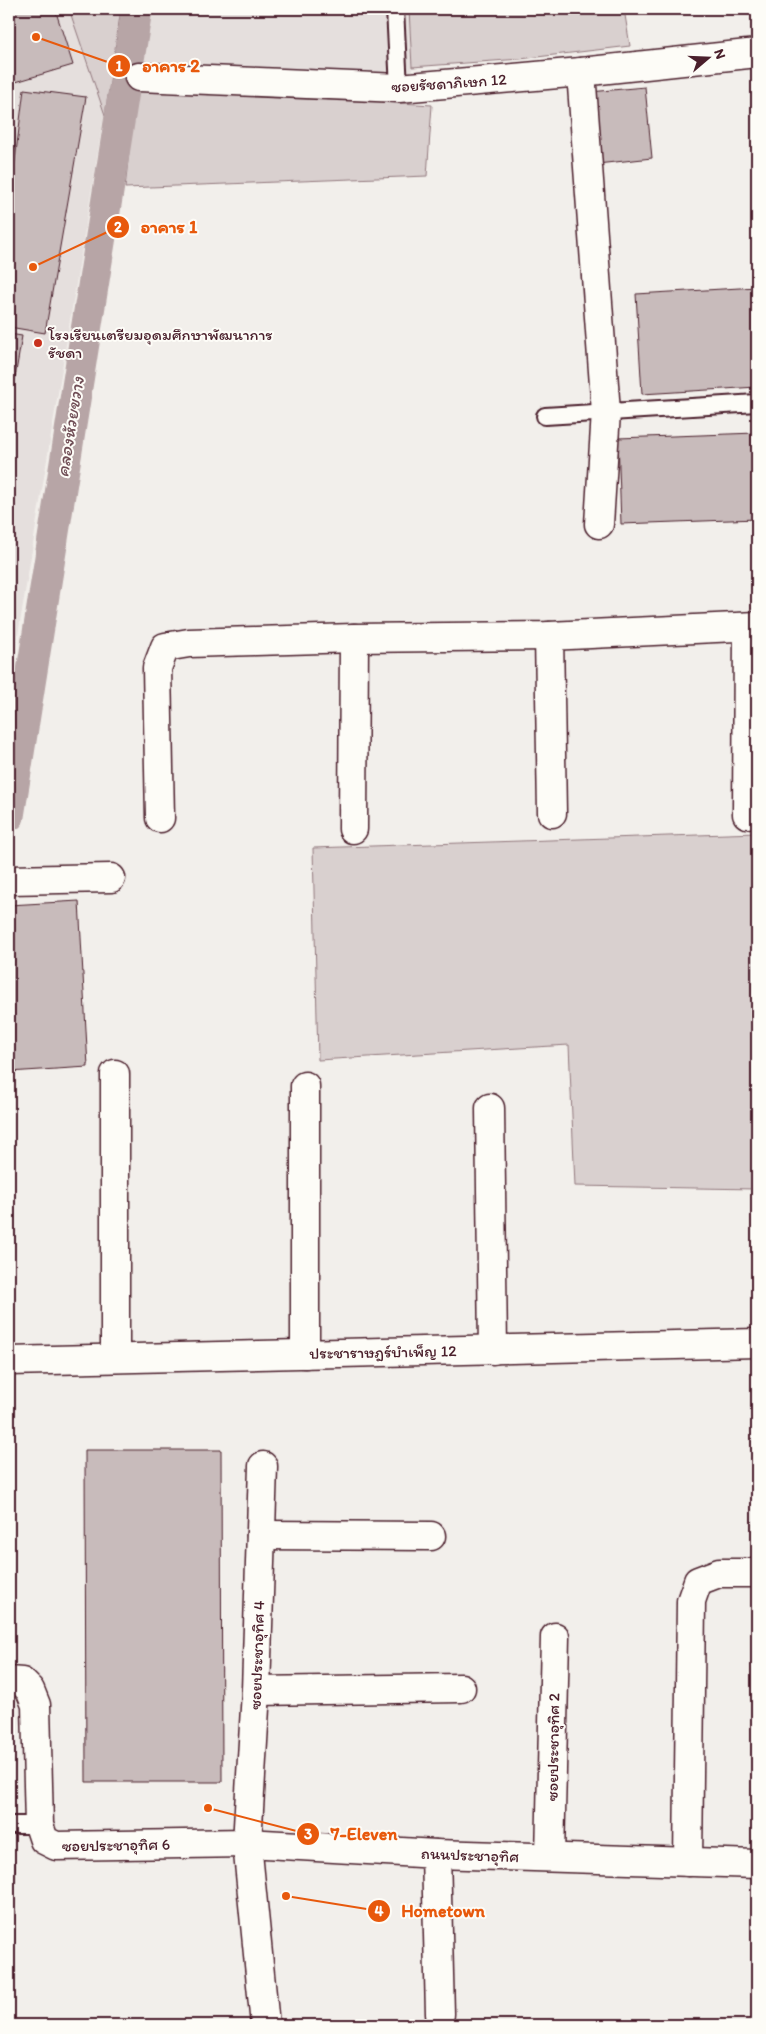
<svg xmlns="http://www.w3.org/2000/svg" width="766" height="2034" font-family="Itim,'Playpen Sans Thai',sans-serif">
<rect width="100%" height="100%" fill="#f2efeb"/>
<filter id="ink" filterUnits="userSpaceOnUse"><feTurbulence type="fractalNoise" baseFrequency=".02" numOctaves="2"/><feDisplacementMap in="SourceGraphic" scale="10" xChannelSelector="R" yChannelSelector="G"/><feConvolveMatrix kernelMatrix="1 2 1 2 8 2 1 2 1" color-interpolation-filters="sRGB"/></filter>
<g filter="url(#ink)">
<path fill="#e5dfdd" d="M9 9H409L413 103 109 85 9 689Z"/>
<g fill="#d9d0cf" stroke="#92787d">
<path d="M69 9H121L105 115Z"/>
<path d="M409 9H624L630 46 520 59 412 67Z"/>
<path d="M136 86 432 105 427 176 125 188Z"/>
<path d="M757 833V1189L575 1186 569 1045 318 1060 313 848Z"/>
</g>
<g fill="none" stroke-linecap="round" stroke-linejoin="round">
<path stroke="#b7a5a6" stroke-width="31" d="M9 816 137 9"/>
</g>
<g fill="#c8bbbb" stroke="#4a1f2b">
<path d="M9 9H55L73 65 9 84Z"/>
<path d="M645 87 652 158 597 164 590 92Z"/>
<path d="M24 89 86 97 45 333 9 327V208Z"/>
<path d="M757 287V387L642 394 636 294Z"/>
<path d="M9 334 22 336 9 414Z"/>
<path d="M756 433 757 519 621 524 618 438Z"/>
<path d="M79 901 88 1067 9 1072V905Z"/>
<path d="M85 1450H221L222 1782H86Z"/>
<path d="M9 1862H15L14 1958H9Z"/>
</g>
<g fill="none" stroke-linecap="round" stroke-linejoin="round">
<g stroke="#4a1f2b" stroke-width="20">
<g id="lane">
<path d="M395 9 399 88"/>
<path d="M545 416 757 403"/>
<path d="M9 1825H39"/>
</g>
</g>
<g stroke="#4a1f2b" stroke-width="31">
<g id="street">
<path d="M581 72 606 412 599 524"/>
<path d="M139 77 399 88 581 72 757 53"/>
<path d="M549 636 552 813"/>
<path d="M747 814 748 627"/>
<path d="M160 818 157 668 165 647 189 643 354 638 549 636 757 626"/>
<path d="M353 829 354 638"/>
<path d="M9 880 111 878"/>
<path d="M490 1108 493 1350"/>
<path d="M305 1354V1086"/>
<path d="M115 1358V1074"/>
<path d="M9 1361 757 1343"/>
<path d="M261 1535 431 1536"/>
<path d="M9 1681 22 1682 30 1690 36 1705 39 1825 44 1840 56 1846 247 1843 256 1691 263 1466"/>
<path d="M256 1691 461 1688"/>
<path d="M436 1854 440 2014"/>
<path d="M550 1857 555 1637"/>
<path d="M688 1862 691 1601 698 1581 719 1573H757"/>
</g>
</g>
<g stroke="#4a1f2b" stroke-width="31">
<path id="secondary" d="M265 2025 247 1843 436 1854 757 1864"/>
</g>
<use href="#lane" stroke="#fdfcf7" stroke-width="16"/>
<use href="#street" stroke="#fdfcf7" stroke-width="28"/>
<use href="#secondary" stroke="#fdfcf7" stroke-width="28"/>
</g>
</g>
<circle fill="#c8321e" stroke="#fdfcf7" stroke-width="2" cx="38" cy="343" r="5"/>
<g text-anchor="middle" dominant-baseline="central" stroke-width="4" stroke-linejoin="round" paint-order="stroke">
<g font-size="16" fill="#4a1f2b" stroke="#fdfcf7">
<text transform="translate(449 83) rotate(-4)">ซอยรัชดาภิเษก 12</text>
<text transform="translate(383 1352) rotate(-1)">ประชาราษฎร์บำเพ็ญ 12</text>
<text transform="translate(257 1655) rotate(-88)">ซอยประชาอุทิศ 4</text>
<text transform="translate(553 1747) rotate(-89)">ซอยประชาอุทิศ 2</text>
<text transform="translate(116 1845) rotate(-1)">ซอยประชาอุทิศ 6</text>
<text transform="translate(470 1855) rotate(2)">ถนนประชาอุทิศ</text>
</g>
<g font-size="16" fill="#4a1f2b" stroke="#fdfcf7" text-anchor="start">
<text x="48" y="334">โรงเรียนเตรียมอุดมศึกษาพัฒนาการ<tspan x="48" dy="18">รัชดา</tspan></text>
</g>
<g font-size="18" font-style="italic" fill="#704e56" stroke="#fdfcf7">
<text transform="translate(70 427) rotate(-81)">คลองห้วยขวาง</text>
</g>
</g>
<path fill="none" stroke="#e8590c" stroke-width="2" d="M36 37L119 66M33 267L118 227M208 1808L308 1834M286 1896L379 1911"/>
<g fill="#e8590c" stroke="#fdfcf7" stroke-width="2">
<circle cx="36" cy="37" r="5"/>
<circle cx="33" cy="267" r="5"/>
<circle cx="208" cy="1808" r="5"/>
<circle cx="286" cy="1896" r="5"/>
<circle cx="119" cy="66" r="12"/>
<circle cx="118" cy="227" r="12"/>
<circle cx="308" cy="1834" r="12"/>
<circle cx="379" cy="1911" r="12"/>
</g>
<g font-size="15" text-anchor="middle" font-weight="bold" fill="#fff">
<text x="119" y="71">1</text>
<text x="118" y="232">2</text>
<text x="308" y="1839">3</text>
<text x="379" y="1916">4</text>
</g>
<g font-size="18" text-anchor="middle" font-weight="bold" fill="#e8590c" stroke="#fdfcf7" stroke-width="4" stroke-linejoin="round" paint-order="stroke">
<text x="171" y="72">อาคาร 2</text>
<text x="169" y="233">อาคาร 1</text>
<text x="364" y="1840">7-Eleven</text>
<text x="443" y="1917">Hometown</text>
</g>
<rect width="766" height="2034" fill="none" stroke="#fdfcf7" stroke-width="30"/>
<rect x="15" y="15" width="736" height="2004" fill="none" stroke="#4a1f2b" stroke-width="2" filter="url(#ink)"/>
<g transform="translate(708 58) rotate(71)" stroke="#fdfcf7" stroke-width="4" paint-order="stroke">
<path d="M0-4L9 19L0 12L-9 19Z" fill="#4a1f2b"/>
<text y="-8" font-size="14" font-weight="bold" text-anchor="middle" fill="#4a1f2b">N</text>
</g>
</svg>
